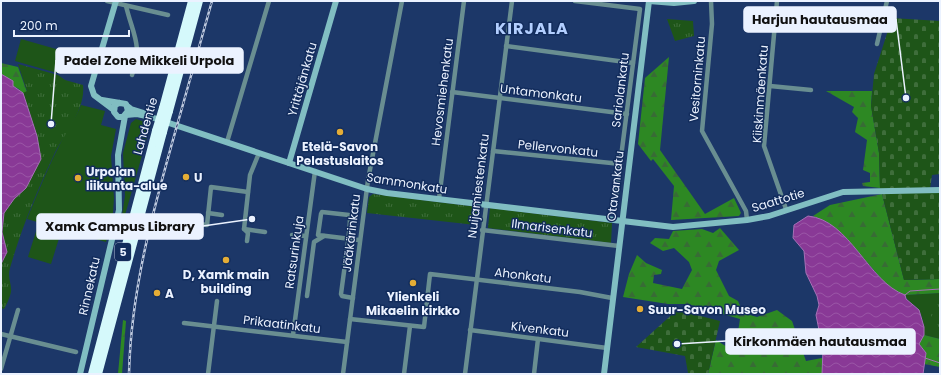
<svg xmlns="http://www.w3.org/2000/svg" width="941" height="375" font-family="Poppins,sans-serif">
<defs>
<pattern id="forest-firs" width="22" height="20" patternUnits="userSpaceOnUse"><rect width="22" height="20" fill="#2d8823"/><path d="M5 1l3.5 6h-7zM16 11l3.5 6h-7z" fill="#386c35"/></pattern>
<pattern id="cemetery-stones" width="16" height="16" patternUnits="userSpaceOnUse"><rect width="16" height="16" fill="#1e5518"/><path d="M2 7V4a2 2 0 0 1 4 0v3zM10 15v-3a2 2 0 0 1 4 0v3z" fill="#3f6e3b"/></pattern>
<pattern id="park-tufts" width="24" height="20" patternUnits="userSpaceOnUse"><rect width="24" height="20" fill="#1e5518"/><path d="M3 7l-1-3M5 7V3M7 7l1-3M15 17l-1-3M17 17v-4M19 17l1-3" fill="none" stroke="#3f6e3b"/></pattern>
<pattern id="water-waves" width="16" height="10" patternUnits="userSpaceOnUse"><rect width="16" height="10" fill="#893996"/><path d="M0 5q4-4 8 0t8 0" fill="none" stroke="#9a56a6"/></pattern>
</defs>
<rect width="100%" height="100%" fill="#1c3768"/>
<g fill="#1e5518">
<path d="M21 39 63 51 57 73 15 61Z"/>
<path d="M81 105 105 111 101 125 116 129 111 156 114 198 113 213 106 242 27 219C38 192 49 165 62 140 68 127 76 118 81 105Z"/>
<path d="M136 119 151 124 123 222H121L125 196 123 153 131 123Z"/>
<path d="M38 225 61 232 51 264 28 257Z"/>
<path d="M940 293V339L924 335C924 327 923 313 916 307 912 303 907 301 905 295Z"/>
</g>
<g fill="url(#forest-firs)">
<path d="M669 57 660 150 705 214 734 198 741 213 739 216 671 220 674 186 653 159 651 161 638 144 645 78Z"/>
<path d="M1 63 18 67 36 117 19 89 13 86V81L1 74Z"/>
<path d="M826 91H872L871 106 879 153 880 188 863 186 862 183 870 182V173L863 170 867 140 855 132 858 118 852 112 854 107Z"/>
<path d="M882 194 904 280 940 279V293L905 295 894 290 884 282 847 239 827 222 813 216 830 205Z"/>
<path d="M720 228 739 250 719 261 716 270 729 296 738 301 743 313 757 317 777 310 792 321 806 361 822 358V374H708L716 340 735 352 744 339 738 332 740 319 688 304H668L623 297 629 274 637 255 646 263 662 270 661 274 654 275 653 283 682 289 692 270 689 262 674 248 663 251 650 243 655 238 669 239 673 231 702 229 713 233Z"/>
<path d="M123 320 126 321 122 374H118Z"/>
<path d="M924 335 940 339V367L924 364 926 353 919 344Z"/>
</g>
<g fill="url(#cemetery-stones)">
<path d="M892 18 940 21V174L932 175 930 189 880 190 879 153 871 106 874 74Z"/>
<path d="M940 189V279L904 280 882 194Z"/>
<path d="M677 310 720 321 708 374 688 373 685 356 636 347Z"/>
</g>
<g fill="url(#park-tufts)">
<path d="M667 19 693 21 694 36 675 41Z"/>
<path d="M18 64 58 75 65 80 83 85C86 110 63 135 53 157 36 193 21 230 10 268 7 278 12 284 11 292 10 297 7 304 4 309L1 308V264L7 252 2 232 4 213 14 199 26 188 37 136 23 93 27 91Z"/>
<path d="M373 194 478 207 476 225 367 213 369 197Z"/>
<path d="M490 208 612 223 611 243 488 228Z"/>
<path d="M921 297H940V332Z"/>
</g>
<g fill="url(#water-waves)" stroke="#a670b6">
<path d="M1 74 13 81V86L23 93 37 136 41 159 26 188 14 199 4 213 2 232 7 252 1 264Z"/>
<path d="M808 216C850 220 868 282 905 295L906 299 919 310 924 327V335L919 344 926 353 923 374H822L823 350 816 315 819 305 817 296 806 273 804 251 793 238 794 225Z"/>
</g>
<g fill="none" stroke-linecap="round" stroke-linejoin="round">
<g stroke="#a670b6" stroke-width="1">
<path d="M905 295 910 291 940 289"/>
<path d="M925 358 940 363"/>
</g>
<g stroke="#698e91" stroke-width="4.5">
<path d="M107 1 168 15"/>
<path d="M575 1 640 9 616 196"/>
<path d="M711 1 712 24 702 131 746 211 747 220"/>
<path d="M777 1 764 146 786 209"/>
<path d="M126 6C133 35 143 45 132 75"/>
<path d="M877 44 887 1"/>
<path d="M506 46 633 63"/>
<path d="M770 86 811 90"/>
<path d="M452 92 627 114"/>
<path d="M227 142 269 1"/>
<path d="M493 151 621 164"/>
<path d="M439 199 464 1"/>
<path d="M208 213 222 215"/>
<path d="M186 222 207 225 211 187 248 192"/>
<path d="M244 229 265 232"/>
<path d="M482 230 619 246"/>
<path d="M292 235 306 236"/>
<path d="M247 241 248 233 244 229 250 175 259 153"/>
<path d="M307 296 314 242 324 236"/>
<path d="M353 298 342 296 341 294 348 242C349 234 350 225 350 217L349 215 322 212 321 214 318 235 359 240"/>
<path d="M350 319 424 327 430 274 580 292 612 298"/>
<path d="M184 323 347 342"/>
<path d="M470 330 607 348"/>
<path d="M1 334 76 352"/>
<path d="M293 335 315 171"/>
<path d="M1 369 18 310"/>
<path d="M208 374 217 301"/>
<path d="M343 374 368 180 402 1"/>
<path d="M404 374 410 326"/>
<path d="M465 374 512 1"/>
<path d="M534 374 538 339"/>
</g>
<g stroke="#81bec2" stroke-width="6">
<path d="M649 1 674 3 694 1"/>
<path d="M102 100 126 104 128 111 123 117H118L114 112 115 105 119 103"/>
<path d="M127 106 131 109 147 114"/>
<path d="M114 110 94 95 91 86 116 1"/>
<path d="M126 115 137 114 151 117 367 189 387 193 673 227 747 220 769 216 843 192 940 190"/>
<path d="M289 163 336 1"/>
<path d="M80 374 119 210 118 155 125 116"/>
<path d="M604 374 649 1"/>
</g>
<g stroke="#d5f9fb" stroke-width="8">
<path d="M163 108 192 1"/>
<path d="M169 111 199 1"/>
<path d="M92 374 156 131"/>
<path d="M98 374 163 132"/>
</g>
<g stroke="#bfcadf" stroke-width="2.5">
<path id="rail" d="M129 374C131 285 156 200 180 115 191 77 201 39 212 1"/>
</g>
<use href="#rail" stroke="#122c5c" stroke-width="1" stroke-dasharray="3" stroke-linecap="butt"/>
<g stroke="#d5f9fb" stroke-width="8">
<path d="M156 131 163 108"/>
<path d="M163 132 169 111"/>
</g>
</g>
<g fill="#e5ad36" stroke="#122c5c" stroke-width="1.5">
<circle cx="340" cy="132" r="4"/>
<circle cx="186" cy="177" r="4"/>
<circle cx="78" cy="178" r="4"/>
<circle cx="226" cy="260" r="4"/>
<circle cx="413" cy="283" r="4"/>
<circle cx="157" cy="293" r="4"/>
<circle cx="640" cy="309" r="4"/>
</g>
<g text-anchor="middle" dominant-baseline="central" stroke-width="3" stroke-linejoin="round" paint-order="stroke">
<rect fill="#122c5c" stroke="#aab7ce" stroke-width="1" x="115" y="243" width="16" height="18" rx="3"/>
<g font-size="11" font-weight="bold" fill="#ebf2ff">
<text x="123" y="252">5</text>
</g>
<g font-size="12" fill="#ebf2ff" stroke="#122c5c">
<text transform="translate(302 79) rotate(-74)">Yrittäjänkatu</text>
<text transform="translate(697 79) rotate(-85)">Vesitorninkatu</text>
<text transform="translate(620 90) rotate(-83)">Sariolankatu</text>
<text transform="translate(442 92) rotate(-83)">Hevosmiehenkatu</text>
<text transform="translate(541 93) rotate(7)">Untamonkatu</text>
<text transform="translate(760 94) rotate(-86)">Kiiskinmäenkatu</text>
<text transform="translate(145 126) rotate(-74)">Lahdentie</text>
<text transform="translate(558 148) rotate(6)">Pellervonkatu</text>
<text transform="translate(407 183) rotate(9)">Sammonkatu</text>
<text transform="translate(478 186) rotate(-83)">Nuijamiestenkatu</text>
<text transform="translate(615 186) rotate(-83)">Otavankatu</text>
<text transform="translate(778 200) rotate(-17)">Saattotie</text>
<text transform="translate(552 228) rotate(7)">Ilmarisenkatu</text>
<text transform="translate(351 233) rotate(-83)">Jääkärinkatu</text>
<text transform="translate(294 252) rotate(-82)">Ratsurinkuja</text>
<text transform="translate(523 275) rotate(7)">Ahonkatu</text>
<text transform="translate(89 286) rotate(-77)">Rinnekatu</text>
<text transform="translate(282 324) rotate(7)">Prikaatinkatu</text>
<text transform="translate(540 329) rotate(7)">Kivenkatu</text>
</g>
<g font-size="12" font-weight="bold" fill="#ebf2ff" stroke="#122c5c" text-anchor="start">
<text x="340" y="146" text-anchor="middle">Etelä-Savon<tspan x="340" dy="14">Pelastuslaitos</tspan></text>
<text x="86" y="171">Urpolan<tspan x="86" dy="14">liikunta-alue</tspan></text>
<text x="194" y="177">U</text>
<text x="226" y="274" text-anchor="middle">D, Xamk main<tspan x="226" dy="14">building</tspan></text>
<text x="165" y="293">A</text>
<text x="413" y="296" text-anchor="middle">Ylienkeli<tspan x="413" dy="14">Mikaelin kirkko</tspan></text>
<text x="648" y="309">Suur-Savon Museo</text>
</g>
<g font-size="16" font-weight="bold" letter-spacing="1" fill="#b3cfff" stroke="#122c5c">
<text x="532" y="28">KIRJALA</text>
</g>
</g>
<path fill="none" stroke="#ebf2ff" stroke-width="1.5" d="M906 98L896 19M51 124L56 60M252 219L203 226M677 344L726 341"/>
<g fill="#ebf2ff" stroke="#122c5c" stroke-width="1.5">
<circle cx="906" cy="98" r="4"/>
<circle cx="51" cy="124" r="4"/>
<circle cx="252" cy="219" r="4"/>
<circle cx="677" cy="344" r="4"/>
</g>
<g fill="#ebf2ff" stroke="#ebf2ff" stroke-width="1.5">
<rect x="744" y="7" width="152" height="25" rx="4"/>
<rect x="56" y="48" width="187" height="25" rx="4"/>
<rect x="37" y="214" width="166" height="25" rx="4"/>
<rect x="726" y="329" width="189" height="25" rx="4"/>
</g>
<g font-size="13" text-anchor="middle" font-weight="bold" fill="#111">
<text x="820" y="24">Harjun hautausmaa</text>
<text x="149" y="65">Padel Zone Mikkeli Urpola</text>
<text x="120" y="231">Xamk Campus Library</text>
<text x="820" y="346">Kirkonmäen hautausmaa</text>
</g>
<rect width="941" height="375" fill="none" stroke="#ebf2ff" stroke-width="4"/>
<path d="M14 30v6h115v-6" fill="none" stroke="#ebf2ff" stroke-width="2"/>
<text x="20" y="30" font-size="12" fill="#ebf2ff" stroke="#122c5c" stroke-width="3" paint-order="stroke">200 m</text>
</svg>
